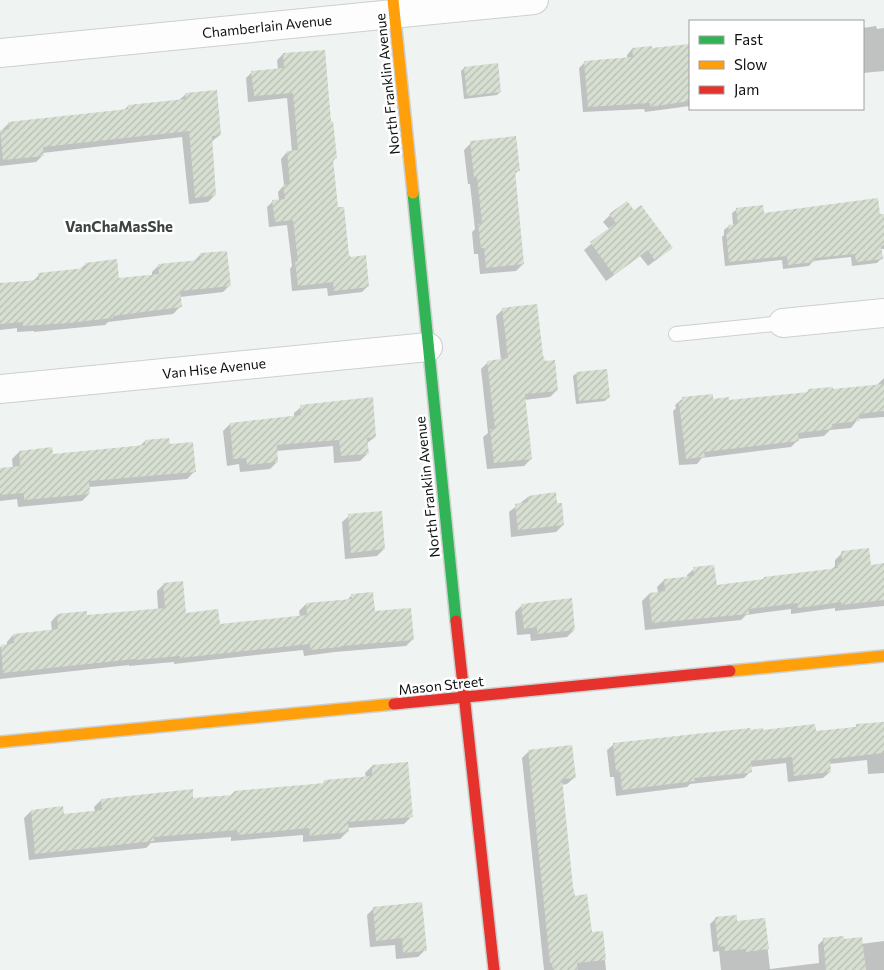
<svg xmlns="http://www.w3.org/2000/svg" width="884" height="970" font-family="Commissioner,sans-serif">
<defs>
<pattern id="building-hatch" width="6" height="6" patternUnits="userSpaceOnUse" patternTransform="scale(1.25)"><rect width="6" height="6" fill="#d6dfd1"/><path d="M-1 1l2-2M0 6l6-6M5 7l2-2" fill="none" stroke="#b6beb2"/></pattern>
</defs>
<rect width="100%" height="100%" fill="#eff3f1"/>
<g fill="#0003">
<path d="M876 26 877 29 884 28V71L863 73V28Z"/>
<path d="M690 45V106L645 112 644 109 583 112 579 68 585 62 627 59V55L632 49H651Z"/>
<path d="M283 54 329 123 336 158 332 162 337 209 348 256 368 286 362 292 328 296 327 288 292 291 290 269 292 266 287 225 269 227 267 207 273 201H279L278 192 284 185 281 159 287 152H292L287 98 248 102 246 78 252 72 278 70 277 60Z"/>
<path d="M464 68 500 92 497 95 464 99 461 71Z"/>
<path d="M186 94 220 135 211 142 215 195 208 202 189 204 182 137 42 153 43 155 36 162 0 166V132L9 123 123 111 128 106 179 100Z"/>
<path d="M471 143 519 170 514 175 523 264 516 271 480 274 478 254H474L472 232 475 229 470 184H468L464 150Z"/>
<path d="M737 209 763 215H884V249H880L881 259 877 263 852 266 851 257 813 261 809 266 783 269 782 260 725 266 722 237 724 235V230L729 226 733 225 732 213Z"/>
<path d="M610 215 671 248 648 266 640 256 606 281 584 250 609 229 603 222Z"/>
<path d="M200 255 230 285 223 292 180 297V307L173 314 108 322 105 325 34 332V331L17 332V328L0 330V285L32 282 39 275 79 270 86 264 118 279 152 276V272L159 265 193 262Z"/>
<path d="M503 309 542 355 557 390 550 397 524 400 531 459 524 466 487 469 483 437 488 433 481 369 488 362 501 360 496 316Z"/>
<path d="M577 373 608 398 605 401 576 404 573 376Z"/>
<path d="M884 378V417L858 419 851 428 830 430 824 436 798 439V440L791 447 702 458 697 464 679 465 673 411 676 408 675 405 682 399 728 401 806 393 809 390H832L876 386Z"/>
<path d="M301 407 375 437 366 444 367 454 360 461 334 463 333 446 276 451 277 462 270 469 240 472 239 464 227 466 223 431 230 424 294 417V413Z"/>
<path d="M145 441 169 445 194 472 187 479 89 487V494L82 501 18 507 17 499 0 501V469L13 468 12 459 19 452 52 455 140 446Z"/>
<path d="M528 497 556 505 563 525 556 532 511 537 509 512Z"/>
<path d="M349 516 384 549 377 556 345 559 342 522Z"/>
<path d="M842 553 870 566 884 569V606L835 611V608L791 614V609L746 615 741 620 645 630 642 601 649 594 658 593 657 587 664 580 687 578V575L694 569 715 586 762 581 764 578 831 570 835 566V560Z"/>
<path d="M164 584 185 614 219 626 300 617 299 611 306 604 346 601 352 595 413 639 406 646 335 652 304 656 303 650 174 664V662L129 666V665L0 679V647L7 645V642L13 635 52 631 51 622 57 615 86 616 158 609 157 591Z"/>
<path d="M522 605 574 630 567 637 531 641 530 634 517 635 515 612Z"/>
<path d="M884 723V773L868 774 867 760 829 764 830 772 823 778 788 782 786 763 750 767 751 771 744 778 690 784 687 787 616 796 614 777H610L607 750 614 744 750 731 814 733Z"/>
<path d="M529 751 574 778 567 784 561 785 572 887 574 897 590 934 602 933 606 970H544L522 758Z"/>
<path d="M372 766 411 817 404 824 347 828V832L340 839 303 842V835L231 841V837L151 843 146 848 29 860 24 818 31 811 63 816 95 812 94 807 101 800H192L230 796 234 792 322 784 325 781 366 778 365 773Z"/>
<path d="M374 908 425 950 418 957 396 959 395 945 370 947 367 915Z"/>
<path d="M716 918 736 922 764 919 770 969 819 963 818 945 824 939 861 944 884 941V970H721L719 951 713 952 710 924Z"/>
</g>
<g fill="url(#building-hatch)">
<path d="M690 44V101L650 107V103L588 107 584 61 633 57 632 48 652 46V48Z"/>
<path d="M325 50 331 122 333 121 337 158 333 159 338 207H344L349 255 351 257 366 255 369 287 334 291 333 282 298 286 295 262 298 261 293 220 275 222 272 200 285 199 283 185 290 184 287 151 298 150 293 93 254 96 251 71 284 68 283 53Z"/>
<path d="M498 63 501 92 467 96 464 67Z"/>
<path d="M217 90 221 135 212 136 216 195 195 198 189 131 43 147 44 156 3 160 0 130 9 129 8 122 128 109V105L186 99 185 93Z"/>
<path d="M516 136 520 171H515L524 264 486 268 484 248H481L478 224 482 223 477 177 474 178 470 141Z"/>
<path d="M878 198 880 214H884V245L881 246 883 259 856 262 855 254 814 258 815 262 788 265 787 256 729 262 726 232 729 231 728 225 738 224 736 208 763 205 764 213Z"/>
<path d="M627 201 634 210 641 205 673 248 655 261 648 250 614 275 590 242 616 223 609 214Z"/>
<path d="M227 251 231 286 180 291 182 307 113 316V318L69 323 23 326V322L0 324V283L39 280 38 273 86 268 85 263 117 259 119 278 159 274 158 264 200 260V253Z"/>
<path d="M537 304 543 355 545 361 555 360 558 391 525 394 532 459 494 463 490 429H495L487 361 508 358 502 308Z"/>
<path d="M607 369 610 398 579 401 576 372Z"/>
<path d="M884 384V411L859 414 860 421 832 424 833 429 798 433 799 441 704 452 705 457 686 459 679 403 682 402V397L713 394V399L729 397V400L809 392 808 389 833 387V389Z"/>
<path d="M373 397 376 437 367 438 369 454 341 456 339 440 277 445 278 462 247 465 246 458 233 459 230 423 301 415 300 405Z"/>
<path d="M169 438 170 444 193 442 196 472 89 481 90 494 24 500V493L0 495V468L20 466 19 451 52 447 53 454 145 445V440Z"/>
<path d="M556 492 557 503H562L564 525 518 530 515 504 528 502V496Z"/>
<path d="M382 511 385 549 351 553 348 514Z"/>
<path d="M869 548 871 565 884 563V600L842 605 841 602 798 608 797 603 749 609V614L652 623 649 593 665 591 664 579 694 576 693 567 714 565 717 585 764 579V577L838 568 837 563 842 562 841 551Z"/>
<path d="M183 581 186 613 218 609 220 624 307 615 306 603 352 599 351 594 373 592 375 611 411 608 414 640 341 646V647L310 650V644L180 658V656L135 660V659L3 673 1 645 14 643 13 634 58 629 57 614 87 611V615L165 608 163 583Z"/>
<path d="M572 598 575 630 537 634V627L524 629 521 604Z"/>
<path d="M884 722V753L830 759 831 772 794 776 792 757 751 761 752 772 748 773 694 778 695 781 622 790 620 771 616 772 613 743 750 728 751 730 763 728V730L815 724 816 731 856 727V724Z"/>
<path d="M572 745 576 778 562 779 573 887 575 896 587 894 592 932 603 931 606 960 577 963 578 970H553L552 963H550L528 750Z"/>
<path d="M408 762 413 817 348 822 349 832 310 836 309 828 238 835 237 830 154 837V841L35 854 31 810 63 806 64 814 102 810 101 799 193 789V798L234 795V791L325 783 324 780 372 776V765Z"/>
<path d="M422 902 427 951 403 953 402 938 376 941 373 907Z"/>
<path d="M737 915V921L765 918 769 949 746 952V949L725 951 724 946 718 947 715 917Z"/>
<path d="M844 936V939L862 937 866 970H826L823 938Z"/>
</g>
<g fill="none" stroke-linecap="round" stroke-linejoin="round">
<g stroke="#cdd0ce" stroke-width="16">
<path id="lane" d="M676 334 783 323"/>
</g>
<g stroke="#cdd0ce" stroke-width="30">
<g id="street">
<path d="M0 53 534 0"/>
<path d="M783 323 884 313"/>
<path d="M0 389 428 347"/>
</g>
</g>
<g stroke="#cdd0ce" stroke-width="14">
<path id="fast" d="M413 193 456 621"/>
</g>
<g stroke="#cdd0ce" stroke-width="14">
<g id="slow">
<path d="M393 0 413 193"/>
<path d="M730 671 884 656"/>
<path d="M0 742 394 704"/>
</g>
</g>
<g stroke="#cdd0ce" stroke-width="14">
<g id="jam">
<path d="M456 621 494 970"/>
<path d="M394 704 730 671"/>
</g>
</g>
<use href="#lane" stroke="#fdfdfd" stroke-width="14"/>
<use href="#street" stroke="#fdfdfd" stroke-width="28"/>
<use href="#fast" stroke="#30b455" stroke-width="11"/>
<use href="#slow" stroke="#ff9f0a" stroke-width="11"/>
<use href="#jam" stroke="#e5322d" stroke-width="11"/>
</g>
<g text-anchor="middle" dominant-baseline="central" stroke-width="5" stroke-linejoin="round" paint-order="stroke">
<g font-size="14" fill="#0e110f" stroke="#fff">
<text transform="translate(267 26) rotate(-6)">Chamberlain Avenue</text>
<text transform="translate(387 84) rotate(-96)">North Franklin Avenue</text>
<text transform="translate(214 368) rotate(-6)">Van Hise Avenue</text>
<text transform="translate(427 487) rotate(-96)">North Franklin Avenue</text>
<text transform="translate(441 685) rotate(-6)">Mason Street</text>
</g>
<g font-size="15" font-weight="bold" fill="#3e4540" stroke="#fff">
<text x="119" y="226">VanChaMasShe</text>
</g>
</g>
<rect x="689" y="20" width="175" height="90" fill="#ffffff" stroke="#9fa09f"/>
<rect x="699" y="36" width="25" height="8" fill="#30b455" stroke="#9fa09f"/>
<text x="734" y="45" font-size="15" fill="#0e110f">Fast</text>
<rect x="699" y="61" width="25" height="8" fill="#ff9f0a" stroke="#9fa09f"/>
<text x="734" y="70" font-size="15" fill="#0e110f">Slow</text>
<rect x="699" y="86" width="25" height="8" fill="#e5322d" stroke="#9fa09f"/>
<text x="734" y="95" font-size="15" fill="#0e110f">Jam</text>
</svg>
